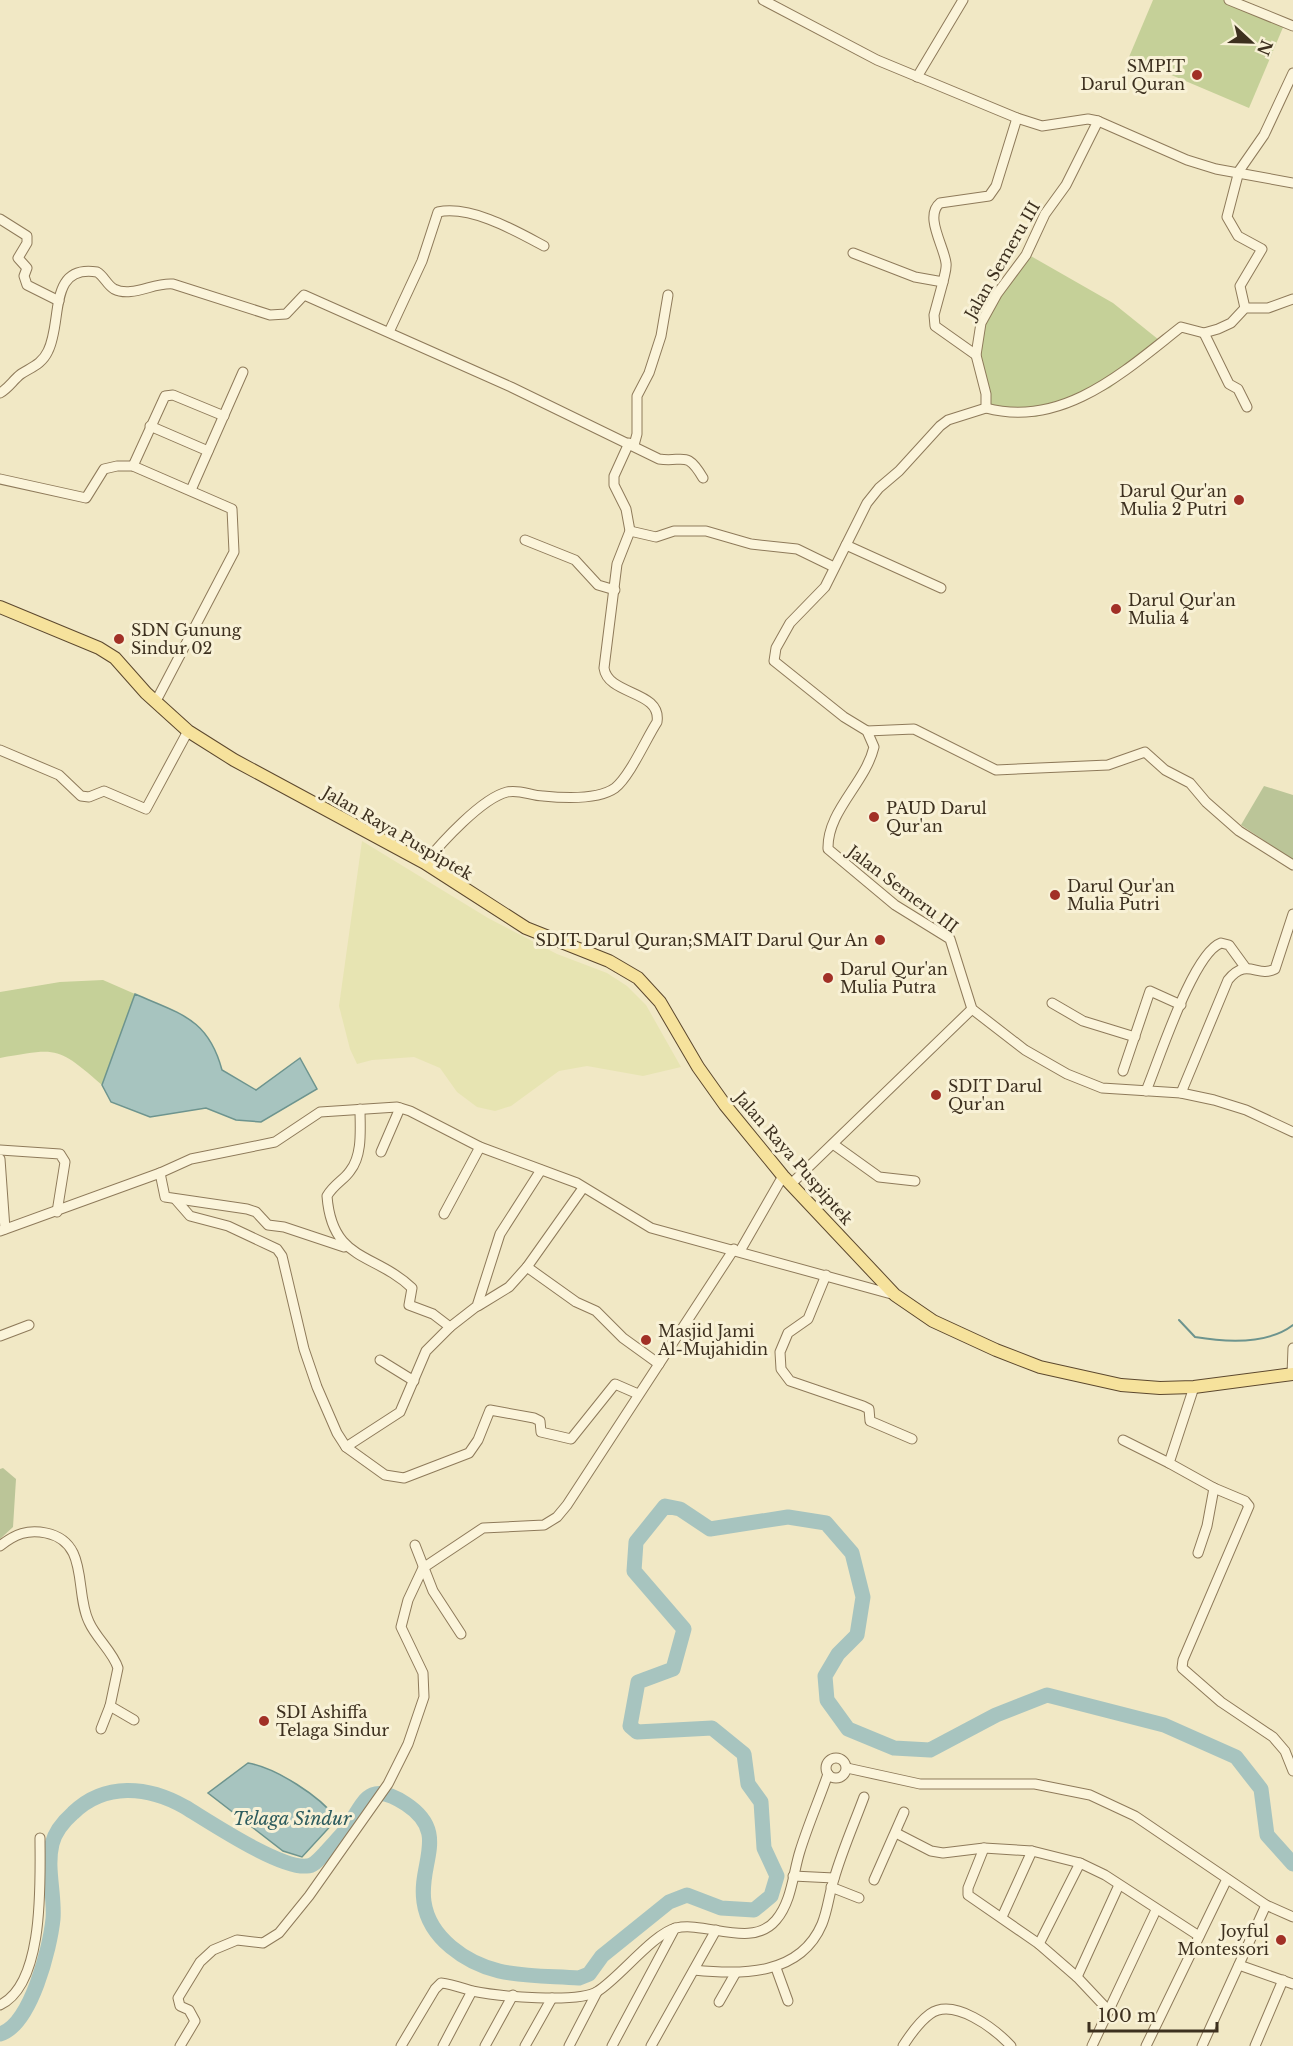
<svg xmlns="http://www.w3.org/2000/svg" width="1293" height="2046" font-family="'Libre Baskerville',serif">
<rect width="100%" height="100%" fill="#f1e8c5"/>
<path fill="#e7e4b2" d="M362 841 488 918 557 954 607 973 627 986 646 1005 681 1067 643 1076 587 1066 559 1071 511 1106 495 1111 477 1107 457 1092 440 1068 414 1057 372 1060 357 1064 350 1049 339 1006Z"/>
<g fill="#c5d098">
<path d="M1153 0H1225L1284 25 1249 108 1129 57Z"/>
<path d="M1029 255 1113 303 1164 344 1110 388 1070 405 1036 417 994 411 983 394 976 339 995 302Z"/>
<path d="M103 980 135 994 102 1085C57 1046 58 1048 0 1058V992L60 982Z"/>
</g>
<g fill="#bbc598">
<path d="M1264 786 1293 795V860L1241 825Z"/>
<path d="M3 1468 16 1479 13 1527 0 1539V1469Z"/>
</g>
<g fill="#a7c4bf" stroke="#6d948e" stroke-width="1.5">
<path d="M135 994C180 1014 208 1018 222 1070L256 1090 300 1058 317 1089 261 1122 236 1120 206 1108 150 1117 111 1102 102 1085Z"/>
<path d="M248 1763C276 1768 320 1796 337 1819L302 1857 283 1851 208 1793Z"/>
</g>
<g fill="none" stroke-linecap="round" stroke-linejoin="round">
<path stroke="#6d948e" stroke-width="2" d="M1179 1320 1195 1337C1225 1342 1267 1345 1293 1325"/>
<path stroke="#a7c4bf" stroke-width="15" d="M0 2034C31 2025 50 1948 53 1919 55 1895 46 1868 52 1844 55 1831 64 1821 73 1813 105 1782 148 1786 185 1807 210 1822 280 1869 307 1866 314 1866 320 1858 325 1853 331 1846 338 1839 344 1832 364 1805 366 1778 406 1804 450 1833 418 1863 424 1902 429 1938 466 1963 499 1971 525 1977 553 1976 579 1978L589 1974 602 1956 669 1902 687 1895 721 1908 754 1910 771 1896 777 1876 764 1848 761 1802 748 1784 744 1754 712 1728 637 1732 630 1726 638 1682 673 1669 684 1629 634 1571 636 1542 665 1506 680 1509 710 1529 788 1517 826 1523 852 1553 863 1597 857 1635 838 1654 825 1676 827 1700 848 1729 894 1748 930 1750 996 1715 1047 1695 1164 1725 1236 1757 1261 1789 1267 1835 1293 1864"/>
<g stroke="#8e7a5a" stroke-width="11">
<g id="minor">
<path d="M763 0 877 60 1017 118 1042 126 1088 119 1098 121 1187 160 1216 169 1293 183"/>
<path d="M1229 0 1293 26"/>
<path d="M917 77 963 0"/>
<path d="M1098 121 1066 185 1045 214 1026 255 997 294 981 323 976 355 986 394V408L948 420 940 426 899 471 879 488 867 503 825 587 790 623 776 648 774 661 844 717 867 731 874 747C865 784 827 811 828 849L895 905 950 939 972 1009 1025 1050 1067 1074 1102 1088 1181 1093 1214 1100 1246 1110 1293 1132"/>
<path d="M0 219 27 236V243L18 258 27 268 24 276 27 285 59 301"/>
<path d="M853 253 915 277 943 282C944 276 947 269 946 263 944 246 924 216 940 203L989 196 996 186 1017 118"/>
<path d="M943 282 934 315 935 326 976 355"/>
<path d="M1245 308 1240 286 1262 249 1238 236 1227 217 1239 171 1264 135 1293 73"/>
<path d="M389 332 422 261 438 212C471 205 516 231 544 246"/>
<path d="M1204 333 1229 384 1238 389 1247 407"/>
<path d="M0 393C9 388 13 380 21 374 32 367 42 364 48 351 63 322 47 264 97 272 104 276 107 285 114 289 132 298 154 282 173 284L270 315 286 314 304 295 511 387 659 459C683 463 686 449 703 478"/>
<path d="M986 408C1063 429 1126 370 1181 327L1204 333 1218 329 1231 323 1245 308H1268L1293 299"/>
<path d="M150 426 208 451"/>
<path d="M634 445 637 434V396L649 373 661 336 668 295"/>
<path d="M133 466 165 396 173 395 224 416"/>
<path d="M0 479 86 498 104 469 117 466H133L232 509 234 552 156 701"/>
<path d="M191 490 243 372"/>
<path d="M630 531 656 537 674 531H706L751 544 797 549 834 567"/>
<path d="M525 540 575 560 598 585 615 590"/>
<path d="M846 545 941 588"/>
<path d="M867 731 914 729 996 770 1108 765 1145 752 1165 770 1190 783 1206 802 1239 831 1293 865"/>
<path d="M0 750 59 775 81 796 89 797 104 791 146 809 188 731"/>
<path d="M425 863C441 843 482 798 507 792 520 789 531 796 543 796 563 798 598 800 615 788 630 776 646 739 657 722 662 690 608 696 604 668L617 564 630 531 626 509 614 485V476L629 443"/>
<path d="M1052 1003 1083 1021 1135 1037"/>
<path d="M1123 1071 1150 991 1181 1005"/>
<path d="M1146 1091C1159 1060 1193 953 1221 943L1229 945 1245 967"/>
<path d="M1181 1093 1228 980C1247 957 1257 978 1275 969L1293 914"/>
<path d="M360 1109C360 1128 363 1155 350 1171 344 1180 334 1184 327 1196 332 1262 374 1252 412 1288L409 1305 433 1314 450 1327"/>
<path d="M833 1144 879 1177 915 1181"/>
<path d="M0 1150 60 1154 65 1162 57 1212"/>
<path d="M381 1152 400 1108"/>
<path d="M0 1159 5 1229"/>
<path d="M160 1173 165 1197 247 1209 256 1212 268 1225 284 1227 344 1247"/>
<path d="M791 1184 972 1009"/>
<path d="M176 1200 190 1216 228 1226 277 1249 282 1256 304 1349 317 1387 337 1433 346 1447 385 1475 404 1478 469 1453 478 1440 490 1410 534 1418 540 1421 541 1432 571 1439 615 1384 638 1394"/>
<path d="M444 1214 480 1147"/>
<path d="M0 1231 160 1173 191 1159 275 1142 320 1112 397 1107 410 1111 480 1147 577 1183 651 1228 895 1295"/>
<path d="M740 1251 783 1176"/>
<path d="M527 1267 576 1302 596 1311 623 1338 659 1364"/>
<path d="M826 1275 808 1319 788 1333 780 1352 781 1369 790 1381 863 1406 869 1409 870 1421 912 1439"/>
<path d="M478 1306 509 1287 527 1267 583 1188"/>
<path d="M0 1336 29 1325"/>
<path d="M380 1360 414 1381"/>
<path d="M1292 1374 1293 1348"/>
<path d="M1194 1387 1169 1463 1214 1488 1245 1501 1249 1506 1183 1660 1182 1668 1221 1702 1273 1737 1285 1751 1293 1771"/>
<path d="M1123 1440 1169 1463"/>
<path d="M346 1447 400 1412 426 1351 450 1327 477 1306 500 1234 541 1170"/>
<path d="M415 1545 433 1591 461 1634"/>
<path d="M0 1546C15 1534 28 1529 46 1533 90 1542 74 1592 89 1622 96 1638 113 1652 118 1668L110 1706 134 1720"/>
<path d="M1198 1553 1207 1526 1214 1488"/>
<path d="M101 1729 110 1706"/>
<circle cx="836" cy="1768" r="10"/>
<path d="M847 1768 920 1784H1035L1090 1795 1135 1816 1266 1905 1293 1917"/>
<path d="M896 1833 931 1851 943 1853 984 1848 1032 1851 1080 1863 1105 1875 1199 1936"/>
<path d="M984 1848 968 1888V1895L1039 1944 1077 1977 1109 2011"/>
<path d="M793 1876 834 1878"/>
<path d="M874 1880 904 1812"/>
<path d="M831 1887 859 1898"/>
<path d="M1002 1917 1032 1851"/>
<path d="M1039 1944 1080 1863"/>
<path d="M1239 1965 1293 1984"/>
<path d="M776 1968 788 2001"/>
<path d="M694 1970C741 1975 800 1976 822 1924 828 1909 829 1894 834 1879 842 1851 854 1824 864 1797"/>
<path d="M1077 1977 1119 1885"/>
<path d="M719 2002 735 1974"/>
<path d="M0 2005C45 1984 40 1880 40 1838"/>
<path d="M180 2046 195 2021 189 2010 180 2006 178 1998 200 1962 213 1950 237 1940 263 1943 279 1933 309 1896 388 1784 408 1744 424 1697 423 1673 401 1627 408 1600 423 1568 483 1528 544 1525 557 1517 567 1505 734 1249"/>
<path d="M401 2046 435 1989 441 1983C452 1984 462 1988 472 1991 496 1996 579 2004 598 1991 619 1978 654 1933 676 1928 706 1921 752 1949 776 1920 792 1901 793 1873 800 1851 808 1825 819 1800 828 1774"/>
<path d="M443 2046 472 1991"/>
<path d="M485 2046 513 1995"/>
<path d="M525 2046 552 1998"/>
<path d="M569 2046 597 1992"/>
<path d="M612 2046 675 1928"/>
<path d="M651 2046 716 1930"/>
<path d="M903 2046C910 2035 919 2022 930 2014 954 1997 995 2029 1011 2046"/>
<path d="M1092 2046 1156 1910"/>
<path d="M1146 2046 1227 1879"/>
<path d="M1202 2046 1266 1905"/>
<path d="M1255 2046 1283 1980"/>
</g>
</g>
<g stroke="#5c482e" stroke-width="14">
<path id="major" d="M0 607 99 648 115 658 146 693 188 731 234 760 425 863 526 928 609 961 638 978 660 1002 698 1067 725 1105 783 1176 895 1295 933 1321 996 1350 1040 1367 1121 1385 1160 1388 1194 1387 1293 1374"/>
</g>
<use href="#minor" stroke="#fbf4da" stroke-width="9"/>
<use href="#major" stroke="#f6e29c" stroke-width="12"/>
</g>
<g fill="#a13026" stroke="#f8f1d6" stroke-width="2">
<circle cx="1197" cy="75" r="6"/>
<circle cx="1239" cy="500" r="6"/>
<circle cx="1116" cy="609" r="6"/>
<circle cx="119" cy="639" r="6"/>
<circle cx="874" cy="817" r="6"/>
<circle cx="1055" cy="895" r="6"/>
<circle cx="880" cy="940" r="6"/>
<circle cx="828" cy="978" r="6"/>
<circle cx="936" cy="1095" r="6"/>
<circle cx="646" cy="1340" r="6"/>
<circle cx="264" cy="1721" r="6"/>
<circle cx="1281" cy="1940" r="6"/>
</g>
<g text-anchor="middle" dominant-baseline="central" stroke-width="6" stroke-linejoin="round" paint-order="stroke">
<g font-size="16" fill="#3d301f" stroke="#f8f1d6" text-anchor="start">
<text x="1185" y="66" text-anchor="end">SMPIT<tspan x="1185" dy="18">Darul Quran</tspan></text>
<text x="1227" y="491" text-anchor="end">Darul Qur'an<tspan x="1227" dy="18">Mulia 2 Putri</tspan></text>
<text x="1128" y="600">Darul Qur'an<tspan x="1128" dy="18">Mulia 4</tspan></text>
<text x="131" y="630">SDN Gunung<tspan x="131" dy="18">Sindur 02</tspan></text>
<text x="886" y="808">PAUD Darul<tspan x="886" dy="18">Qur'an</tspan></text>
<text x="1067" y="886">Darul Qur'an<tspan x="1067" dy="18">Mulia Putri</tspan></text>
<text x="868" y="940" text-anchor="end">SDIT Darul Quran;SMAIT Darul Qur An</text>
<text x="840" y="969">Darul Qur'an<tspan x="840" dy="18">Mulia Putra</tspan></text>
<text x="948" y="1086">SDIT Darul<tspan x="948" dy="18">Qur'an</tspan></text>
<text x="658" y="1331">Masjid Jami<tspan x="658" dy="18">Al-Mujahidin</tspan></text>
<text x="276" y="1712">SDI Ashiffa<tspan x="276" dy="18">Telaga Sindur</tspan></text>
<text x="1269" y="1931" text-anchor="end">Joyful<tspan x="1269" dy="18">Montessori</tspan></text>
</g>
<g font-size="16" fill="#3d301f" stroke="#f8f1d6">
<text transform="translate(1002 260) rotate(-60)">Jalan Semeru III</text>
<text transform="translate(398 833) rotate(30)">Jalan Raya Puspiptek</text>
<text transform="translate(903 889) rotate(37)">Jalan Semeru III</text>
<text transform="translate(794 1158) rotate(49)">Jalan Raya Puspiptek</text>
</g>
<g font-size="18" font-style="italic" fill="#2d5c5e" stroke="#f8f1d6">
<text x="292" y="1819">Telaga Sindur</text>
</g>
</g>
<g transform="translate(1251 42) rotate(112)" stroke="#f8f1d6" stroke-width="4.5" paint-order="stroke">
<path d="M0-4.5L10 22L0 15L-10 22Z" fill="#3d301f"/>
<text y="-9" font-size="16" font-weight="bold" text-anchor="middle" fill="#3d301f">N</text>
</g>
<path d="M1089 2022v9h128v-9" fill="none" stroke="#3d301f" stroke-width="3"/>
<text x="1098" y="2022" font-size="18" fill="#3d301f" stroke="#f8f1d6" stroke-width="4.5" paint-order="stroke">100 m</text>
</svg>
